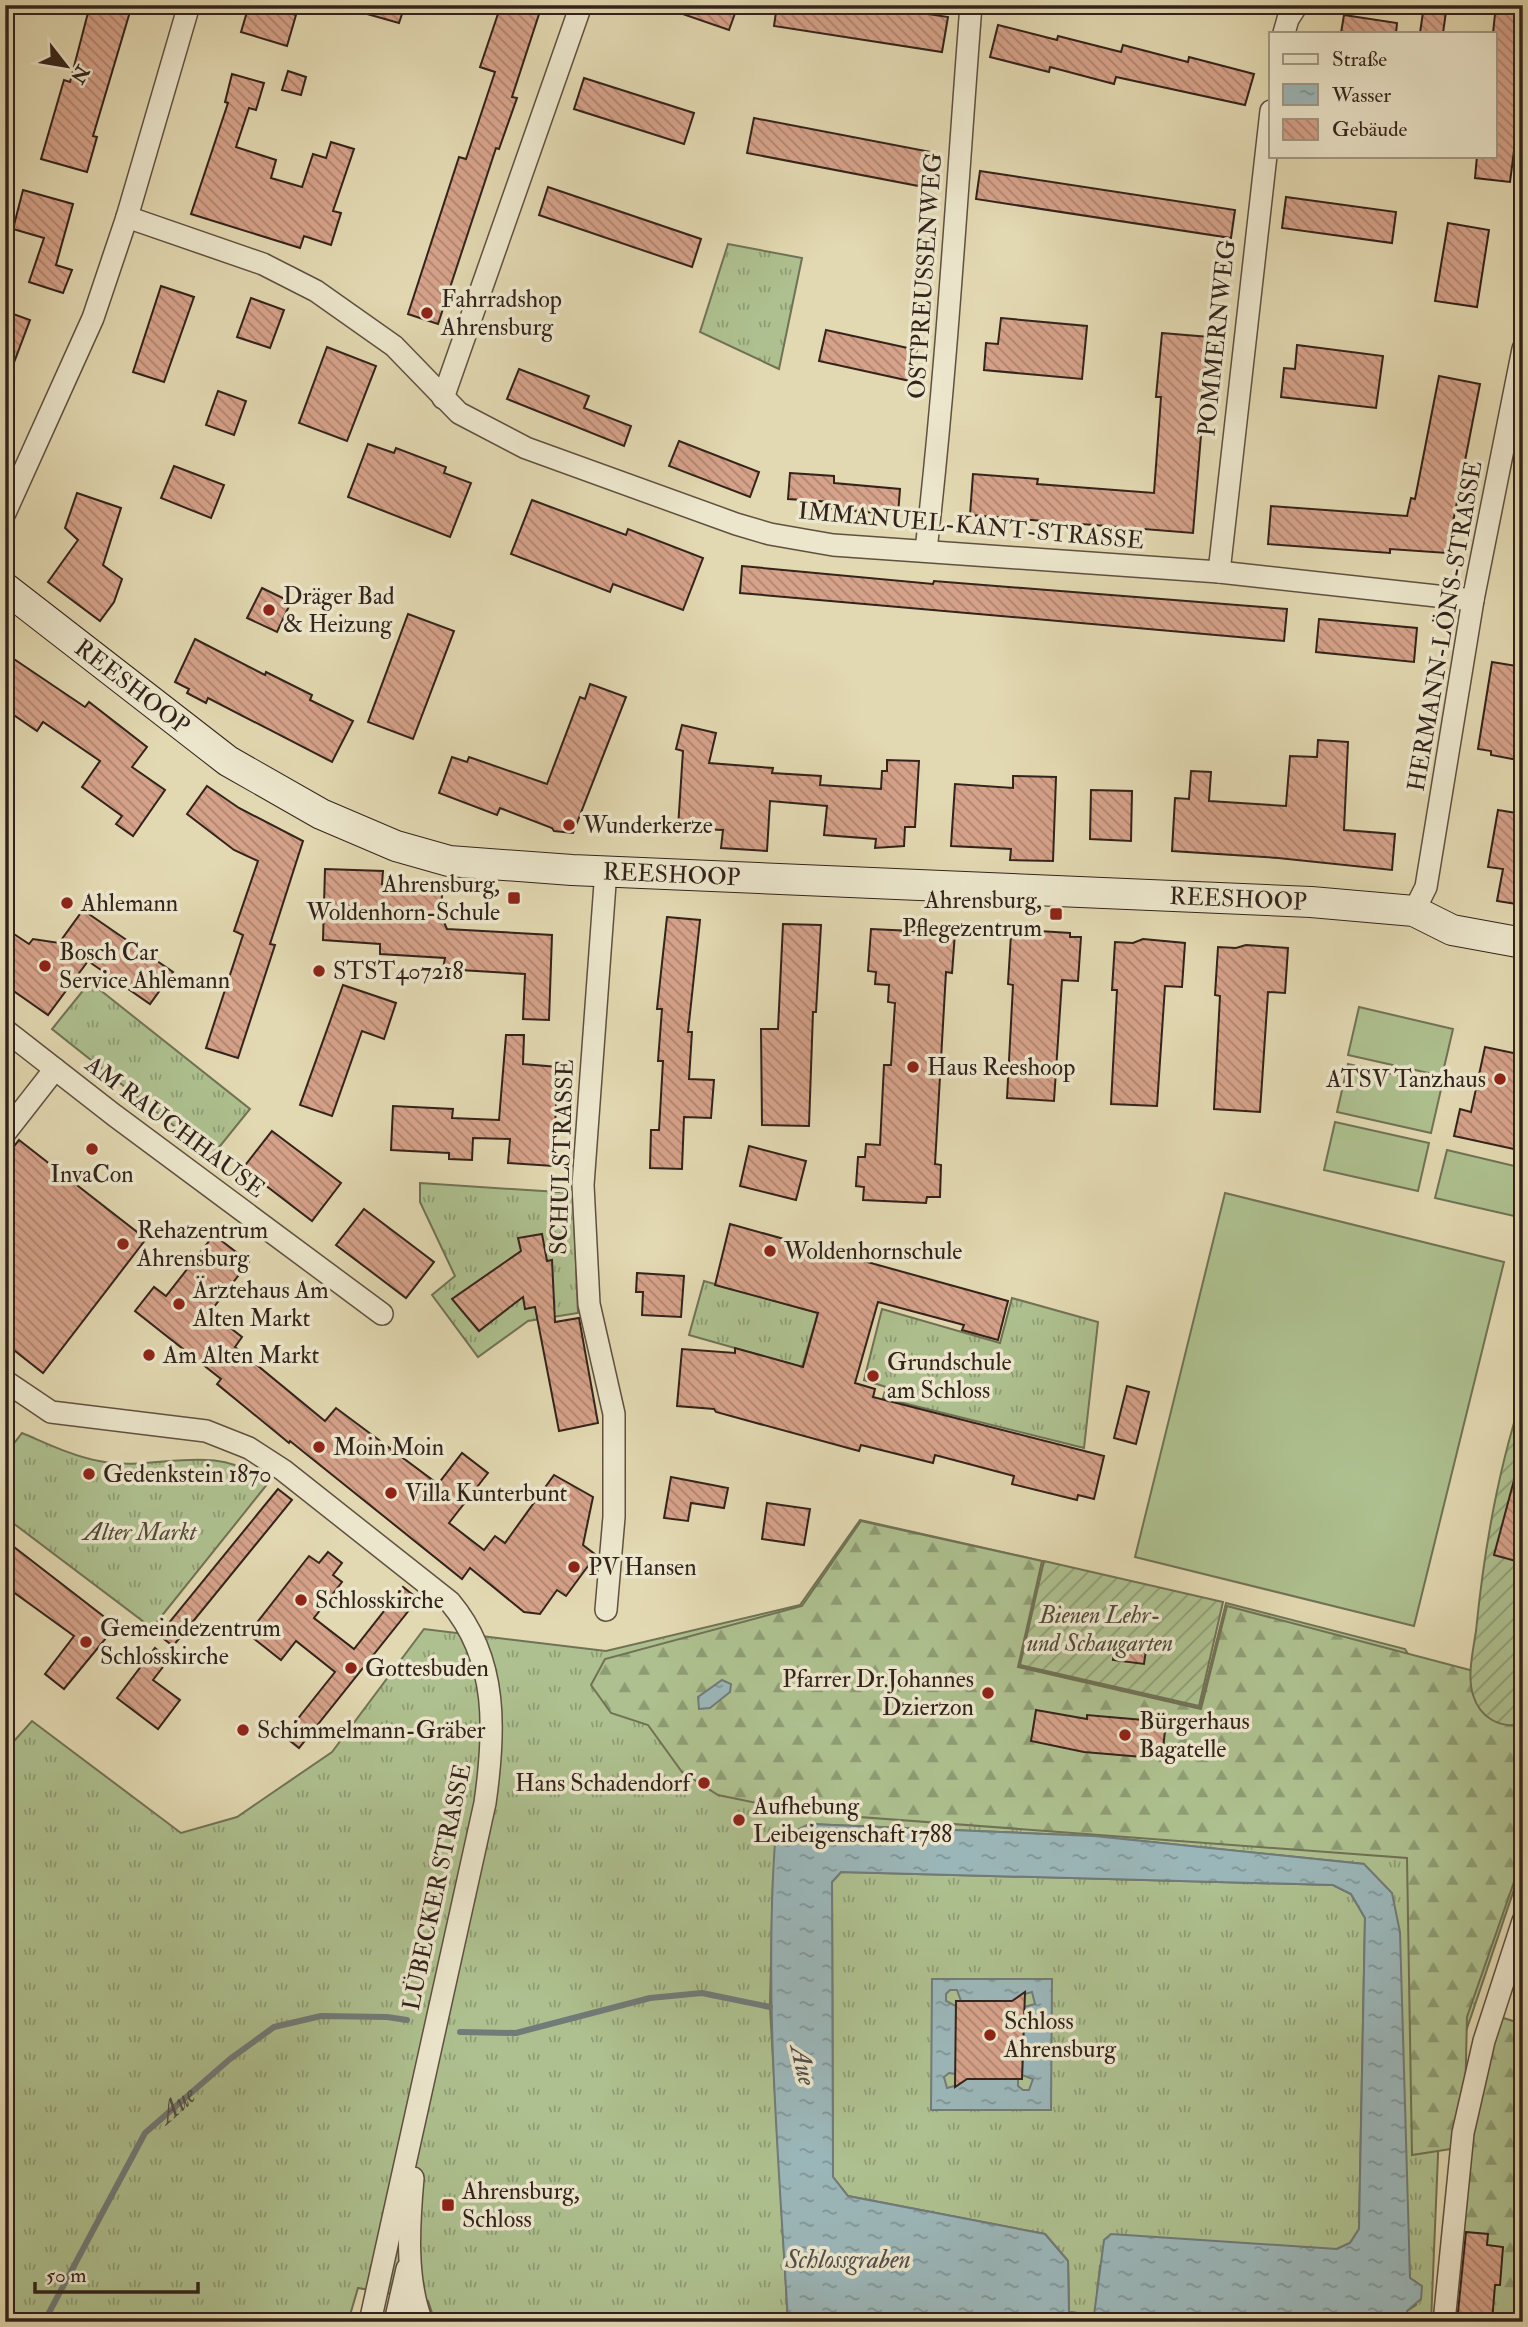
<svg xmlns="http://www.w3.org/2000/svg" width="1528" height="2327" font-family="'IM FELL Double Pica',serif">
<defs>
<pattern id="grass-tufts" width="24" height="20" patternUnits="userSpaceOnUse" patternTransform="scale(1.75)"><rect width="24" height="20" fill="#aec08f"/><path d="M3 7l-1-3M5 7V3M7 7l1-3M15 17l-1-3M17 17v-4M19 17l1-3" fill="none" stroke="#8e9c74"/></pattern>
<pattern id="forest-firs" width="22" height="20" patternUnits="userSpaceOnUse" patternTransform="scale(1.75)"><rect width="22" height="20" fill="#aec08f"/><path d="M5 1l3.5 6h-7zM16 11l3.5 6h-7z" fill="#8e9c74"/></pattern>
<pattern id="garden-furrows" width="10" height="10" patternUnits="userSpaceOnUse" patternTransform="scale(1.75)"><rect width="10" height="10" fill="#aec08f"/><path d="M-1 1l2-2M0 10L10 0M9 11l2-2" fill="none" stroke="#8e9c74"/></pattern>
<pattern id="water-ripples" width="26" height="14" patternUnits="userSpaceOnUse" patternTransform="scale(1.75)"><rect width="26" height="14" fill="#9bb6b8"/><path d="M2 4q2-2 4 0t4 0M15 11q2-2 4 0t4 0" fill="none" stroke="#7f9495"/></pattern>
<pattern id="building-back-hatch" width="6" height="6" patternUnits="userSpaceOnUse" patternTransform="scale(1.75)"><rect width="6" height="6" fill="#d6a28a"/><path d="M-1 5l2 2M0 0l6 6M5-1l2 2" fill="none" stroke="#ae8470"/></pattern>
</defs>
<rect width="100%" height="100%" fill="#e2d8b1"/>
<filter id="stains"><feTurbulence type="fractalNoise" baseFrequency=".00286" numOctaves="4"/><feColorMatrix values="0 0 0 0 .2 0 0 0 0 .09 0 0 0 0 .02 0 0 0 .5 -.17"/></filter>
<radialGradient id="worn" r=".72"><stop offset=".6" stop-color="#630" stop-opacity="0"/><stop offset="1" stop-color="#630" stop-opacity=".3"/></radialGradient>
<g fill="url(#grass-tufts)" stroke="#707255" stroke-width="2">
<path d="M728 244 802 258 779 369 700 332Z"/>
<path d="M90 982 250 1109 212 1156 52 1029Z"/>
<path d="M420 1183 573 1193 578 1313 528 1321 478 1357 432 1295 455 1276 420 1202Z"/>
<path d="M704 1281 818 1313 802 1367 689 1335Z"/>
<path d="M1012 1298 1098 1322 1084 1448 883 1398 886 1387 864 1380 882 1309 1000 1343Z"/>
<path d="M22 1433C46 1443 72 1456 99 1461 160 1473 207 1439 269 1482L152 1628 5 1517V1455Z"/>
<path d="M860 1520 1042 1561 1019 1666 1200 1708 1226 1603 1405 1649 1448 1718 1523 1804V1863L1440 2108 1431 2322H1407V2311L1416 2305V2282L1410 2278 1364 1864 1094 1836 809 1824 773 1878 770 2007 788 2322H435L428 2301 358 2288 348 2322H5V1751L32 1721 181 1833 237 1817 332 1752 424 1629 606 1651 800 1605Z"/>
<path d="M841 1872 1333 1885 1351 1894 1365 1918 1359 2229 1350 2243 1337 2249 1100 2266 1095 2315 1069 2312 1068 2261 1045 2234 848 2196 833 2177 832 1882Z"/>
</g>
<g fill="url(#forest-firs)" stroke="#707255" stroke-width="2">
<path d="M861 1521 1042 1561 1018 1667 1201 1709 1227 1606 1523 1684V1856L1467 2017 1464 2147 1412 2155 1407 1858 806 1813 718 1795 682 1772 648 1725 611 1713 591 1685 605 1659 802 1606Z"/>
<path d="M1500 2017 1523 2024V2322H1448L1478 2095Z"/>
</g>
<g fill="url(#garden-furrows)" stroke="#707255" stroke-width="2">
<path d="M1523 1394V1724C1500 1729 1480 1718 1473 1695 1467 1676 1473 1651 1476 1631 1484 1550 1497 1472 1523 1394Z"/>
<path d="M1044 1561 1223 1602 1199 1706 1020 1665Z"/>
</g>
<g fill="#aec08f" stroke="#707255" stroke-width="2">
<path d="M1359 1007 1453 1029 1442 1076 1348 1055Z"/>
<path d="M1348 1064 1442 1085 1431 1133 1337 1112Z"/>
<path d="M1335 1122 1429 1143 1418 1191 1324 1170Z"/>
<path d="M1447 1150 1523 1168V1218L1435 1198Z"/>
<path d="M1225 1193 1504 1262 1414 1626 1135 1557Z"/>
</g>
<g fill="url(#water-ripples)" stroke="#717b79" stroke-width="2" fill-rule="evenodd">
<path d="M722 1680 731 1684 730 1692 710 1708 699 1709 698 1697Z"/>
<path d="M809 1824 1094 1836 1364 1864 1392 1893 1400 1932 1410 2278 1422 2286 1421 2299 1407 2311V2322H788C779 2162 764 2002 775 1841ZM841 1872 1333 1885 1351 1894 1365 1918 1359 2229 1350 2243 1337 2249 1111 2234 1104 2240 1094 2315 1069 2312 1068 2261 1045 2234 848 2196 833 2177 832 1882Z"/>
<path d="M932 1979H1052L1051 2110H931ZM950 1990H957L961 2001H1020L1021 1995 1032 1992 1035 2004 1024 2007 1022 2075 1033 2079 1029 2090H1023L1018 2086V2079H959L958 2085 947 2088 944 2077 949 2073 956 2074V2006L946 2001V1994Z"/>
</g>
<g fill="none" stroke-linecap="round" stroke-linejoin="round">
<g stroke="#717b79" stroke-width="6">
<path d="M460 2032 516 2033 650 1998 702 1993 770 2007"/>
<path id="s1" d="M44 2322 145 2133 230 2059 274 2027 321 2016 387 2017 407 2020"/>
</g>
</g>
<g fill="url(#building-back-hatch)" stroke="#33231b" stroke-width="2">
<path d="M90 5H132L93 136 97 137 87 172 41 159 64 80 70 82Z"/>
<path d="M249 5H277L276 9 296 15 287 46 241 32Z"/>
<path d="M354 5H405L399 23 353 10Z"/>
<path d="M501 5H542L512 97 517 98 499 149 496 148 438 324 408 314 459 157 466 159 495 72 480 67Z"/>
<path d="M666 5H738L729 30 665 8Z"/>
<path d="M777 5H869L948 17 942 52 774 26Z"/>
<path d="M1424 5H1447L1443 33H1420Z"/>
<path d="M1496 5H1523V81L1510 182 1475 178 1477 156H1495L1493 33Z"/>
<path d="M1344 15 1397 23 1396 33H1341Z"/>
<path d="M998 25 1057 40 1058 36 1121 52 1123 45 1188 62 1189 57 1254 74 1245 105 1116 77 1114 84 1050 67 1049 72 990 57Z"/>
<path d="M288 71 306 77 301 95 282 90Z"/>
<path d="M232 74 264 83 256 110 249 108 236 147 276 160 271 178 302 187 313 154 326 158 331 142 354 149 333 211 341 213 331 245 304 236 300 248 191 214 228 103 225 102Z"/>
<path d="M584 78 694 113 684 144 574 109Z"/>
<path d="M754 118 936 153 929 188 747 153Z"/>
<path d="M980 171 1235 210 1231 238 976 199Z"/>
<path d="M548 187 701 239 692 267 539 215Z"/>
<path d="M23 190 73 204 56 265 72 270 63 293 29 282 44 238 13 229Z"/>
<path d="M1286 197 1396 212 1392 243 1282 228Z"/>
<path d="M1448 223 1489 230 1477 307 1435 301Z"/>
<path d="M161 286 194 297 164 382 133 372Z"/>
<path d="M251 298 284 310 270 348 237 337Z"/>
<path d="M5 311 30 320 7 381H5Z"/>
<path d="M1001 318 1087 326 1082 379 984 370 986 343 998 344Z"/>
<path d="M826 330 917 350 910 381 819 361Z"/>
<path d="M1162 333 1209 337 1193 533 970 515 973 474 1038 479 1037 484 1154 493 1161 397H1156Z"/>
<path d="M1297 345 1383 356 1376 408 1281 397 1284 368 1295 369Z"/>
<path d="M327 347 376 366 347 441 299 423Z"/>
<path d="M519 369 589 396 584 408 631 426 624 446 507 399Z"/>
<path d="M1439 376 1480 384 1447 553 1390 549V553L1268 544 1271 506 1407 516 1411 498 1415 499Z"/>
<path d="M218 391 246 401 234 435 206 425Z"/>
<path d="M679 441 759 472 750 497 669 466Z"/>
<path d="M368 444 394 453 396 448 446 467 444 473 471 483 450 537 348 497Z"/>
<path d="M174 466 224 485 211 518 161 498Z"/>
<path d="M790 473 834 476V483L900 489 898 515 832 509V502L788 499Z"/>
<path d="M77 493 121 508 103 565 122 579 114 602 100 621 48 582 78 540 65 528Z"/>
<path d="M532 500 626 535 628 529 703 558 683 610 613 584 610 592 511 554Z"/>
<path d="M742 566 933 584 934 581 1287 609 1284 641 740 593Z"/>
<path d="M262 588 291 602 277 632 247 618Z"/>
<path d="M408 614 454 631 413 739 368 722Z"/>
<path d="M1319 619 1417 628 1414 662 1316 652Z"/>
<path d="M195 639 265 675 266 672 312 695 310 700 353 721 332 762 208 698 206 703 187 693 189 689 175 682Z"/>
<path d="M5 653 85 707 89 702 147 747 132 767 165 790 133 836 116 824 122 816 82 787 100 761 43 722 37 731 5 709Z"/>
<path d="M1492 662 1523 667V761L1491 755V751L1478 749Z"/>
<path d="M590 684 626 697 573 833 554 831 552 828 500 808 497 815 439 793 452 757 467 762 469 757 547 784 580 697 585 699Z"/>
<path d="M682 725 716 733 709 763 773 768 772 773 821 776 820 785 881 789 882 771H887V760L919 761 915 827H905L904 846 875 848 876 839 824 835 827 806 770 801 767 851 721 848 723 830 678 828 683 751 676 749Z"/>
<path d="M1318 740 1348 742 1344 830 1395 834 1392 870 1278 858 1172 851 1175 798 1189 799 1191 771 1211 772 1209 801 1286 806 1290 756 1317 757Z"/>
<path d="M1013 776 1056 777 1053 861 1010 860 1011 849 951 846 955 784 1013 788Z"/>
<path d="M207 786 239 808 303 841 270 944 275 945 238 1058 206 1048 243 935 234 931 258 861 234 850 187 814Z"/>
<path d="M1091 790 1132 791 1131 841 1090 839Z"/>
<path d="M1498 810 1523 814V905L1497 901 1503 869 1488 867Z"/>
<path d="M325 869 383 871 382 884 429 886 428 894H442L441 916 447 929 552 935 549 1020 523 1019 525 974 443 969 445 958 380 954V944L323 940Z"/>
<path d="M83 910 173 972 150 1004 88 961 48 1015 5 985V928L29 944 33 939 59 943Z"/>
<path d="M667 917 700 920 688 1032H692L689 1079 714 1080 711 1118 684 1117 682 1169 650 1168 651 1130H659L663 1061H658L662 1009H657Z"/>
<path d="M783 924 821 925 816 1012H813L809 1126 762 1125 761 1029H778Z"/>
<path d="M871 929 955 933 952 973 946 972 935 1164 941 1165 940 1197H927L926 1203 863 1200 864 1187 856 1186 858 1157H865L866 1144 880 1145 884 1065H891L895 1003 888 1002 889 985 875 984 876 972 868 971Z"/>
<path d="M1039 931 1070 933V937H1081L1078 981 1062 980 1054 1101 1007 1098 1013 985 1008 984 1011 934 1039 935Z"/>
<path d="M1143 939 1185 943 1182 987 1165 986 1157 1106 1111 1104 1117 990H1112L1115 942 1133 943Z"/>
<path d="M1246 945 1288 948 1285 993 1268 992 1260 1112 1214 1109 1220 996 1215 995 1218 947 1236 948Z"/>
<path d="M343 985 396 1003 384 1039 362 1031 332 1116 300 1105Z"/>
<path d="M506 1035H524L523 1064 558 1067 553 1166 508 1163 510 1139 473 1138 472 1160 449 1159V1153L391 1150 393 1106 453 1109 452 1118 499 1120Z"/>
<path d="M1485 1047 1523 1055V1151L1454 1136 1460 1109 1471 1112Z"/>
<path d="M272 1131 341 1183 312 1221 243 1168Z"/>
<path d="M19 1140 146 1239 43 1373 5 1343V1158Z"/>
<path d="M749 1146 806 1161 796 1200 740 1186Z"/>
<path d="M364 1209 434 1262 406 1298 336 1245Z"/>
<path d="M730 1224 1008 1301 998 1340 962 1330 964 1325 878 1302 855 1383 875 1389 873 1397 1104 1456 1094 1499 1078 1495 1077 1500 1012 1484 1014 1476 935 1455 933 1463 861 1445 859 1451 716 1412 714 1409 677 1406 682 1349 735 1353V1348L803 1367 818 1313 715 1285Z"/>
<path d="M542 1234 547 1261 552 1260 555 1322 579 1318 598 1423 559 1431 535 1307 525 1309 523 1297 479 1331 452 1299 521 1251 518 1238Z"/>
<path d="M214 1235 249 1262 210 1312 242 1337 235 1347 325 1421 336 1408 438 1484 462 1453 488 1473 449 1523 484 1550 495 1536 505 1543 554 1475 593 1497 583 1545 596 1555 566 1596 557 1590 540 1614 524 1612 470 1568 462 1579 290 1441 289 1443 217 1384 221 1379 135 1311 154 1287 166 1296Z"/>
<path d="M637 1273 684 1276 681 1317 642 1315 643 1292H636Z"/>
<path d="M1127 1386 1149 1392 1136 1444 1114 1438Z"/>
<path d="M1517 1469 1523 1470V1563L1494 1555Z"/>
<path d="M671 1477 728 1488 724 1508 691 1503 688 1521 664 1518Z"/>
<path d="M278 1489 292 1500 173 1646 159 1635Z"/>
<path d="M767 1503 810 1509 804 1545 762 1539Z"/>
<path d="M5 1540 116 1626 64 1689 45 1674 74 1636 5 1586Z"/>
<path d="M328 1552 342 1563 333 1575 342 1582 314 1618 354 1649 403 1587 418 1599 299 1748 284 1736 335 1672 296 1641 281 1660 248 1634 309 1556 319 1563Z"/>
<path d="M1116 1639 1147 1643 1144 1664 1113 1660Z"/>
<path d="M155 1648 169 1659 153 1680 180 1700 158 1729 117 1698Z"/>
<path d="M1036 1710 1087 1719V1715L1166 1722 1163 1749 1155 1748 1154 1758 1084 1752 1031 1741Z"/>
<path d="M1025 1992 1022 2079H967L955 2087 956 2001H1012Z"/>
<path d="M1466 2232 1488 2234 1487 2245 1503 2247 1500 2285H1495L1492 2322H1457Z"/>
</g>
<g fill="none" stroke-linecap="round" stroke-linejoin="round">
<g stroke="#5f5040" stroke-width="24">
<g id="street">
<path d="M1284 33 1288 19 1297 5"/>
<path d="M127 217 263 264 316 291 394 346 459 413 526 448 736 524 770 534 833 545 1219 572 1473 600"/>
<path d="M443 398 581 5"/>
<path d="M5 513 93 318 127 217 189 5"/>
<path d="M926 550C947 369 957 187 971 5"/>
<path d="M1219 572 1271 111"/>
<path d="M606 870 583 1185 589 1304 614 1414V1517L606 1610"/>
<path d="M1414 911 1426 887 1473 600 1523 349"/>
<path d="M5 1030 114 1115 382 1314"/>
<path d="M5 1133 55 1069"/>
<path d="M5 1381 51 1412 206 1431 249 1448 283 1470 450 1602C499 1660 495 1733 485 1803L370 2322"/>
<path d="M413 2178C409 2223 405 2279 422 2322"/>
<path d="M395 2322 407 2269"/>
<path d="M1444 2322 1463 2133 1484 2041 1523 1921"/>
</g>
</g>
<g stroke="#33231b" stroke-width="32">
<g id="secondary">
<path id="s2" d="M5 588 228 761 321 814 396 846 449 861 572 870 1311 902 1414 911 1452 930 1523 943"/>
</g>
</g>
<use href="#street" stroke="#ece6cc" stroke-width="21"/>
<use href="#secondary" stroke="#ece6cc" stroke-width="30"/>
</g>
<g fill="#8f2418" stroke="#ece6cc" stroke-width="2.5">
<circle cx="427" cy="313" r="7"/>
<circle cx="269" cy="610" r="7"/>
<circle cx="569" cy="825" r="7"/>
<rect x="507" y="891" width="14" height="14" rx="3.5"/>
<circle cx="67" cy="903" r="7"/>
<rect x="1049" y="907" width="14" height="14" rx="3.5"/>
<circle cx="45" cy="966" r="7"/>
<circle cx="319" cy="971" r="7"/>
<circle cx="913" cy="1067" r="7"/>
<circle cx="1500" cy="1079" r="7"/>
<circle cx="92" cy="1149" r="7"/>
<circle cx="123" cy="1244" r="7"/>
<circle cx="770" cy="1251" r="7"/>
<circle cx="179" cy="1304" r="7"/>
<circle cx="149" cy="1355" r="7"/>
<circle cx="873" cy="1376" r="7"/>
<circle cx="319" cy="1447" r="7"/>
<circle cx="89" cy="1474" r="7"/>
<circle cx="391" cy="1493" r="7"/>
<circle cx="574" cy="1567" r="7"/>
<circle cx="301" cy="1600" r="7"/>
<circle cx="86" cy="1642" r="7"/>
<circle cx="351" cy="1668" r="7"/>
<circle cx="988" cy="1693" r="7"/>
<circle cx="243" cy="1730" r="7"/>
<circle cx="1125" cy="1735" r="7"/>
<circle cx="704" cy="1783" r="7"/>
<circle cx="739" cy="1820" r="7"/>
<circle cx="990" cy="2035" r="7"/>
<rect x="441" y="2198" width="14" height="14" rx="3.5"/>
</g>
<g text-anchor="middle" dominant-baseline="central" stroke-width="7" stroke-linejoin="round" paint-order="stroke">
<g font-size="24" fill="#33231b" stroke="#ece6cc">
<text transform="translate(925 276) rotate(-86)">OSTPREUSSENWEG</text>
<text transform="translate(1217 338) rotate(-84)">POMMERNWEG</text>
<text transform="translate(971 526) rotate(5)">IMMANUEL-KANT-STRASSE</text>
<text transform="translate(1445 626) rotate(-80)">HERMANN-LÖNS-STRASSE</text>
<text stroke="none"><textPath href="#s2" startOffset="161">REESHOOP</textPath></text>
<text stroke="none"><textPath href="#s2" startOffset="749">REESHOOP</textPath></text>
<text stroke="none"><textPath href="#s2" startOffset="1316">REESHOOP</textPath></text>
<text transform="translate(175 1127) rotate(37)">AM RAUCHHAUSE</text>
<text transform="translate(562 1157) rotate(-88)">SCHULSTRASSE</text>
<text transform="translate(437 1887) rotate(-78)">LÜBECKER STRASSE</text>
</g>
<g font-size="24" fill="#33231b" stroke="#ece6cc" text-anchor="start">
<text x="441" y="299">Fahrradshop<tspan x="441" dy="28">Ahrensburg</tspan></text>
<text x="283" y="596">Dräger Bad<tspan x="283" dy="28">&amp; Heizung</tspan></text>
<text x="583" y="825">Wunderkerze</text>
<text x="500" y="884" text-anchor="end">Ahrensburg,<tspan x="500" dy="28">Woldenhorn-Schule</tspan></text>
<text x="1042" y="900" text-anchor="end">Ahrensburg,<tspan x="1042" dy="28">Pflegezentrum</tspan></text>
<text x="81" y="903">Ahlemann</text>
<text x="59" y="952">Bosch Car<tspan x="59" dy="28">Service Ahlemann</tspan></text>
<text x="333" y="971">STST407218</text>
<text x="927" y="1067">Haus Reeshoop</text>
<text x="1486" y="1079" text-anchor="end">ATSV Tanzhaus</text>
<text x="92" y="1174" text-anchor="middle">InvaCon</text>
<text x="137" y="1230">Rehazentrum<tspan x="137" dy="28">Ahrensburg</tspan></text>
<text x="784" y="1251">Woldenhornschule</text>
<text x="193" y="1290">Ärztehaus Am<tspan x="193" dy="28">Alten Markt</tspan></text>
<text x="163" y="1355">Am Alten Markt</text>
<text x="887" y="1362">Grundschule<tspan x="887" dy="28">am Schloss</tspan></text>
<text x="333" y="1447">Moin Moin</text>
<text x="103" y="1474">Gedenkstein 1870</text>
<text x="405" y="1493">Villa Kunterbunt</text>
<text x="588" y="1567">PV Hansen</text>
<text x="315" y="1600">Schlosskirche</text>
<text x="100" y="1628">Gemeindezentrum<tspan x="100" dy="28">Schlosskirche</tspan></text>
<text x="365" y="1668">Gottesbuden</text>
<text x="974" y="1679" text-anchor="end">Pfarrer Dr.Johannes<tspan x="974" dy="28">Dzierzon</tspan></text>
<text x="1139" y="1721">Bürgerhaus<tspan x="1139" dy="28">Bagatelle</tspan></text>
<text x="257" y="1730">Schimmelmann-Gräber</text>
<text x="690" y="1783" text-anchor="end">Hans Schadendorf</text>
<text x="753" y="1806">Aufhebung<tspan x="753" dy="28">Leibeigenschaft 1788</tspan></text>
<text x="1004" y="2021">Schloss<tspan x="1004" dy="28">Ahrensburg</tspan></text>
<text x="462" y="2191">Ahrensburg,<tspan x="462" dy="28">Schloss</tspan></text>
</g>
<g font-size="24" font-style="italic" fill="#524a38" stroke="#ece6cc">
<text x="140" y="1532">Alter Markt</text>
<text x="1100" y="1615">Bienen Lehr-<tspan x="1100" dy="28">und Schaugarten</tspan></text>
</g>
<g font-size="26" font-style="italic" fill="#524f4a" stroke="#ece6cc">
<text transform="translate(803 2065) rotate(77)">Aue</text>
<text stroke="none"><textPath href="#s1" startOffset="257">Aue</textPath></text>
<text x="848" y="2260">Schlossgraben</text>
</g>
</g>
<rect width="1528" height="2327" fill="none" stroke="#e2d8b1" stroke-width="28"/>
<rect x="7" y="7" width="1514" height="2313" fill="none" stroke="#33231b" stroke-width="3.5"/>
<rect x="14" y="14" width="1500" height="2299" fill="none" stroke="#33231b" stroke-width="2"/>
<rect x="1269" y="32" width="228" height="126" fill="#ece6cc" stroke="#a29885" stroke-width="2"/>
<rect x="1283" y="54" width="35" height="10" fill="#ece6cc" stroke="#a29885" stroke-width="2"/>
<text x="1332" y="66" font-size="21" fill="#33231b">Straße</text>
<rect x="1283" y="84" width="35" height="21" fill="url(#water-ripples)" stroke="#a29885" stroke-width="2"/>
<text x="1332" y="102" font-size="21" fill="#33231b">Wasser</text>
<rect x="1283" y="119" width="35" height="21" fill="url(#building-back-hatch)" stroke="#a29885" stroke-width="2"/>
<text x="1332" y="136" font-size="21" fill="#33231b">Gebäude</text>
<g transform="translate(66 66) rotate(121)" stroke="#ece6cc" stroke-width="5" paint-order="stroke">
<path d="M0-5L12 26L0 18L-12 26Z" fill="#33231b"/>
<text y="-10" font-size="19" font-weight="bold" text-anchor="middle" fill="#33231b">N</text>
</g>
<path d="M35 2282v10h163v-10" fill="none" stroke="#33231b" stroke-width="3.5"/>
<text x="46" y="2282" font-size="21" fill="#33231b" stroke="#ece6cc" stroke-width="5" paint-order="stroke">50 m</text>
<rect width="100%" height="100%" filter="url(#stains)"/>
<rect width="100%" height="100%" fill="url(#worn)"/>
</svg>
